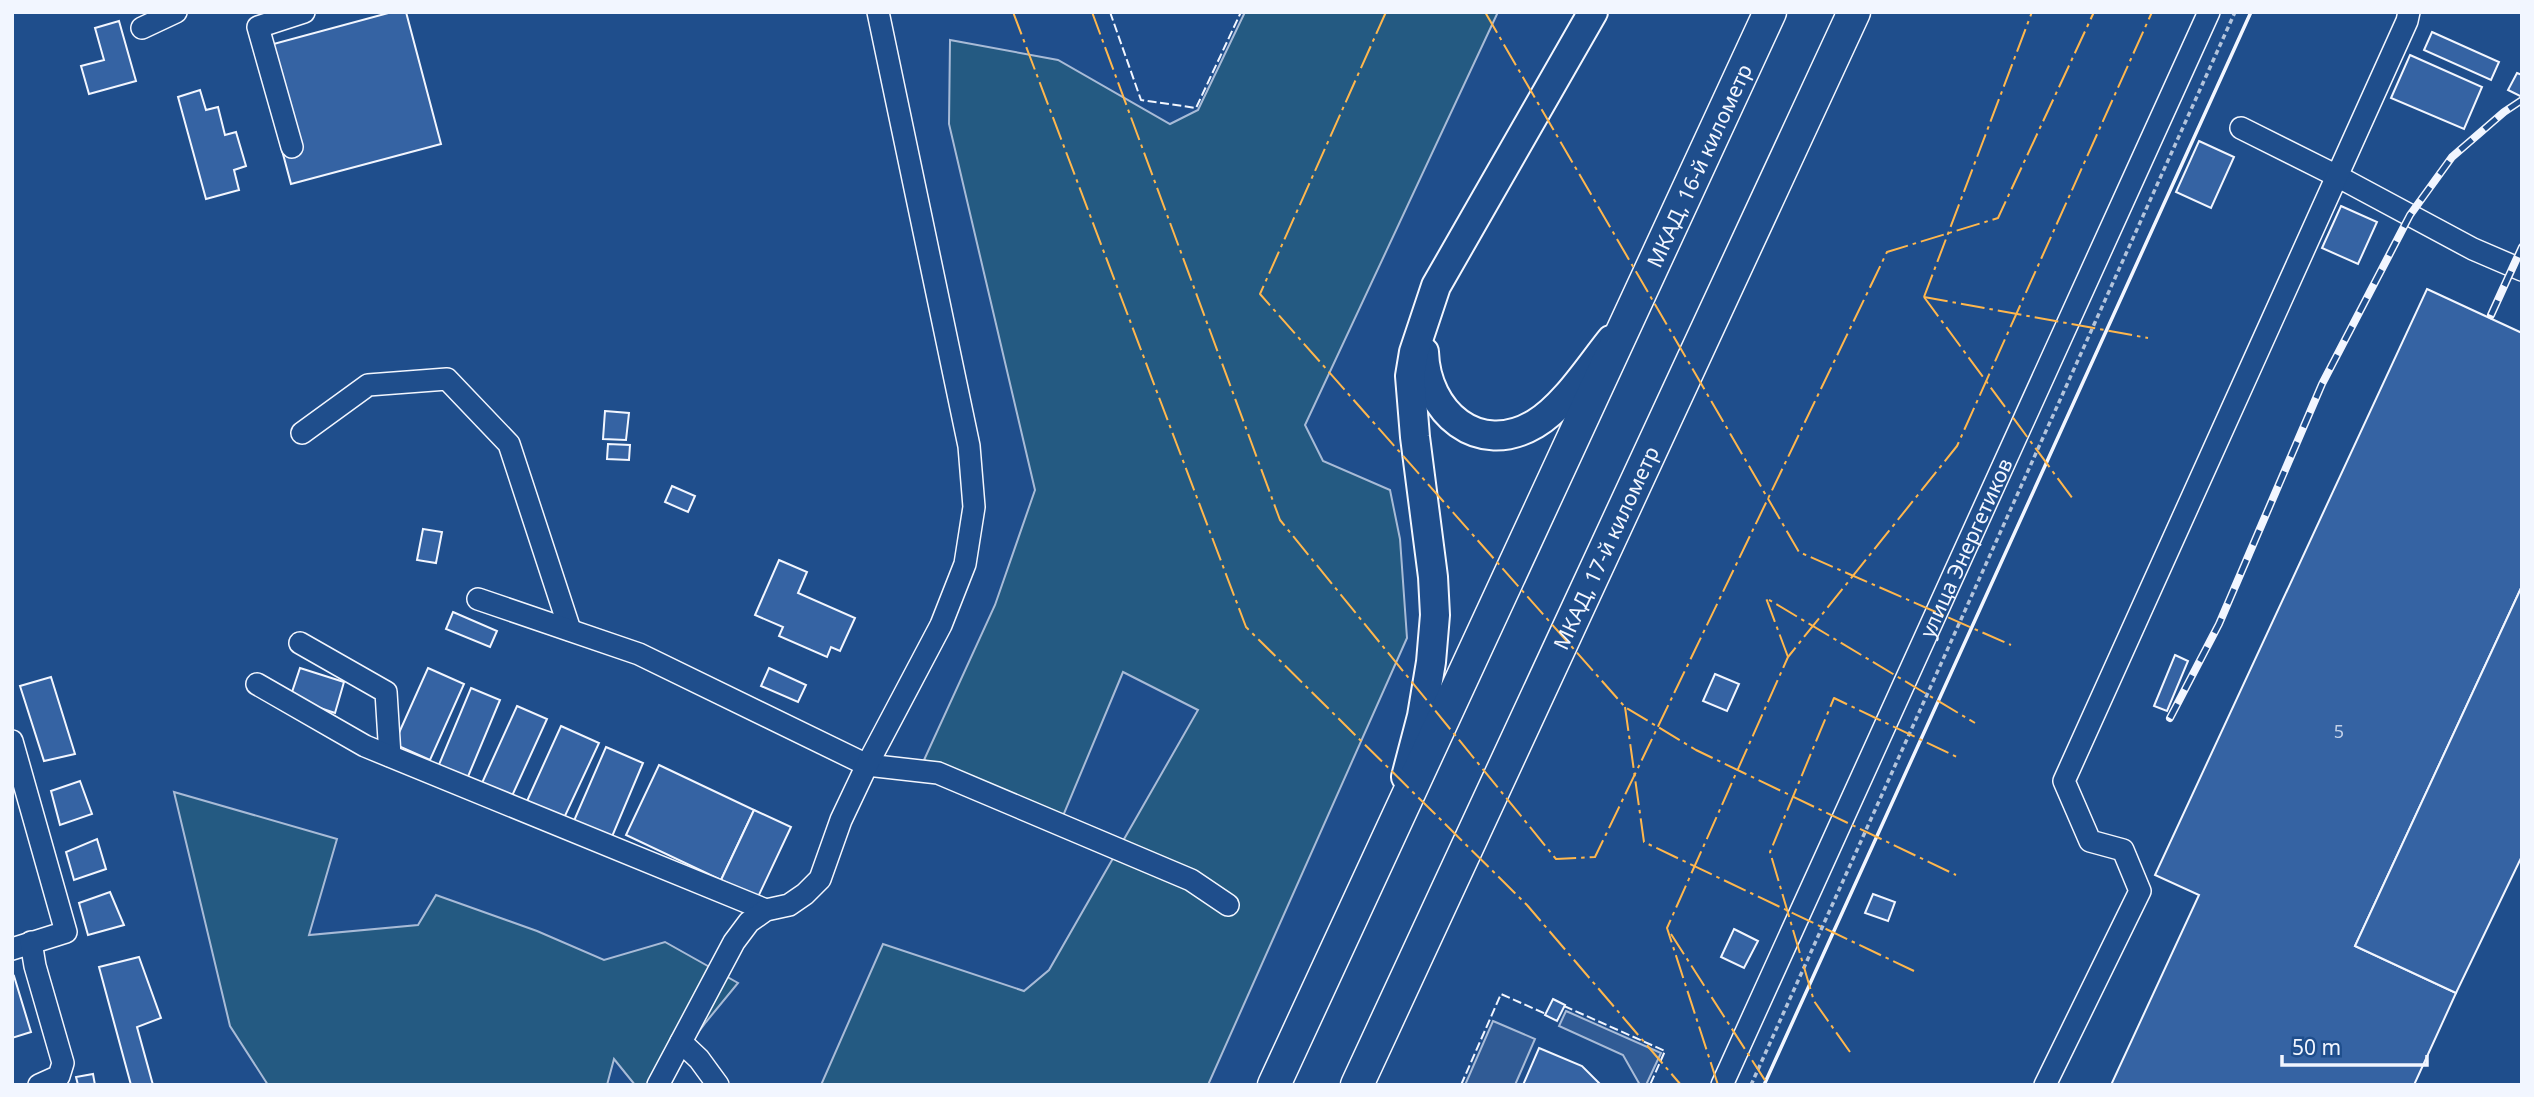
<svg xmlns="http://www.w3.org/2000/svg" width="2534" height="1097" font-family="'Noto Sans',sans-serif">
<rect width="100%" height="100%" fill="#1f4e8c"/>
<g fill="#245a82" stroke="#a8bbd7" stroke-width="2">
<path d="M1245 12H1498L1305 425 1323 461 1390 490 1400 539 1407 638 1208 1085H821L883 944 1024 991 1049 970 1198 710 1123 672 1063 816 924 760 995 605 1035 490 949 124 950 40 1058 60 1170 124 1198 110Z"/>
<path d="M174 792 337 839 309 935 418 925 436 895 537 931 604 960 665 942 738 983 706 1022 659 1085H635L614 1059 607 1085H268L230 1026Z"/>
</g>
<g fill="#305b95" stroke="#a8bbd7" stroke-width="2">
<path d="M1566 1011 1661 1053 1646 1085H1640L1623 1055 1559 1026Z"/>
<path d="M1493 1021 1535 1039 1515 1085H1465Z"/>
</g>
<g fill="#3563a3" stroke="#f2f6ff" stroke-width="2">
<path d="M392 12H406L441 144 291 184 255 49Z"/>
<path d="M119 21 136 81 89 94 81 66 104 60 95 28Z"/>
<path d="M2432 32 2499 62 2491 80 2424 50Z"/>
<path d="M2410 55 2482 87 2464 129 2391 98Z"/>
<path d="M2517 73 2522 75V97L2508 90Z"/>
<path d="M200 90 206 110 218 107 225 135 236 132 246 166 234 170 239 190 206 199 178 97Z"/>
<path d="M2199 141 2234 157 2211 208 2176 192Z"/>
<path d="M2341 206 2377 222 2358 264 2322 248Z"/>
<path d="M2427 289 2522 333V586L2355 946 2456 993 2414 1085H2111L2199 895 2155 875Z"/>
<path d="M605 411 629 413 626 440 603 439Z"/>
<path d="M608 444 630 445 629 460 607 459Z"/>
<path d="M672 486 695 496 688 512 665 502Z"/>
<path d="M423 529 442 532 436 563 417 560Z"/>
<path d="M779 560 807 572 798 593 855 618 840 651 831 647 827 657 779 636 783 627 755 615Z"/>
<path d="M2522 586V856L2456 993 2355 946Z"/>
<path d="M453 612 497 631 490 647 446 629Z"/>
<path d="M2175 655 2188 661 2167 711 2154 706Z"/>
<path d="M300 668 344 682 335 713 290 698Z"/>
<path d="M428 668 464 684 430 760 394 744Z"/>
<path d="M769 668 806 685 798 702 761 686Z"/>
<path d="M1715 674 1739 684 1727 711 1703 701Z"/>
<path d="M51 677 75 754 44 761 20 686Z"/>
<path d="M471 688 500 700 467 779 438 767Z"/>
<path d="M517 706 547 719 512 796 482 783Z"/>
<path d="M561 726 599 743 564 818 527 801Z"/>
<path d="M606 747 643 763 611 839 573 823Z"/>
<path d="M659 765 754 810 721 880 626 835Z"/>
<path d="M80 781 92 814 60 825 51 791Z"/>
<path d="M754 810 791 827 758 897 721 880Z"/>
<path d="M97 839 106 869 74 880 66 852Z"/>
<path d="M110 892 124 925 88 935 79 903Z"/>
<path d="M1873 894 1895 902 1888 921 1865 913Z"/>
<path d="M1734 929 1758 941 1744 968 1721 957Z"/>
<path d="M139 957 161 1018 137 1027 153 1085H131L99 967Z"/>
<path d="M14 976 31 1032 12 1038V977Z"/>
<path d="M1553 999 1565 1005 1557 1021 1545 1015Z"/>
<path d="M1539 1048 1582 1066 1601 1085H1523Z"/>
<path d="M93 1074 95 1085H78L76 1077Z"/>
</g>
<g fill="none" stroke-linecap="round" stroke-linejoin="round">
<g stroke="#f2f6ff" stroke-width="24">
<g id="minor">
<path d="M142 28 176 12"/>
<path d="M2241 128 2337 176 2473 249 2522 270"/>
<path d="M292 147 258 27 304 12"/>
<path d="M302 433 368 385 447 379 509 444 570 630"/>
<path d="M478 599 639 654 867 765 938 773 1191 880 1228 905"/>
<path d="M300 643 386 692 390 756"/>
<path d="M257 684 365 746 766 910"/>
<path d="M12 741 66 932 12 949"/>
<path d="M31 942 35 966 63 1063 59 1076 39 1085"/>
<path d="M681 1042 699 1059 718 1085"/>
<path d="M658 1085 734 942 749 922 766 910 789 905 805 894 820 879 841 820 867 765 941 625 965 564 974 507 969 446 878 12"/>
<path id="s1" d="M1722 1085 2209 12"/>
<path d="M2045 1085 2140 891 2123 850 2090 841 2064 781 2407 21 2409 12"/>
</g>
</g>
<g stroke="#f2f6ff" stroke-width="32">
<g id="major">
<path d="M1424 352C1426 412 1478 458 1535 424 1564 407 1590 366 1611 340"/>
<path d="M1406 777 1422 716 1431 662 1435 615 1433 577 1415 437 1410 376 1414 352 1436 286 1593 12"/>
</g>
</g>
<g stroke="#f2f6ff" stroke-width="35">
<g id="highway">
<path id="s2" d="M1274 1085 1770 12"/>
<path id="s3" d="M1357 1085 1854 12"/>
</g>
</g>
<path stroke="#b3c4dc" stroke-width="3.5" stroke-dasharray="5 3.5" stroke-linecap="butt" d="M1751 1085 2235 12"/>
<use href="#minor" stroke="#1f4e8c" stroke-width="21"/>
<use href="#major" stroke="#1f4e8c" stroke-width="28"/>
<use href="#highway" stroke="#1f4e8c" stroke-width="32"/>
<g stroke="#f2f6ff" stroke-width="8">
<g id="rail">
<path d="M2491 315 2522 247"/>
<path d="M2170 718 2219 624 2322 384 2410 215 2452 157 2504 112 2522 100"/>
</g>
</g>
<use href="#rail" stroke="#1f4e8c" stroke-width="5" stroke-dasharray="16" stroke-linecap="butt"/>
<g stroke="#f2f6ff" stroke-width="2" stroke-dasharray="9 3.5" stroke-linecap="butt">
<path d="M1110 12 1141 100 1196 108 1241 12"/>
<path d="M1564 1006 1665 1051 1650 1085"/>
<path d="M1461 1085 1501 994 1546 1014"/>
</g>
<path stroke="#f2f6ff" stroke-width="3.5" d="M1764 1085 2251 12"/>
<g stroke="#ffb74d" stroke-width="2" stroke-dasharray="24 5 3.5 5" stroke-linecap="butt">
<path d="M1013 12 1246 627 1527 905 1681 1085"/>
<path d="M1092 12 1280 520 1556 859 1595 857 1887 252 1998 218 2094 12"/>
<path d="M1386 12 1260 294 1625 707 1696 750 1956 875"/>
<path d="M1485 12 1799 552 2011 645"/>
<path d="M1924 297 2032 12"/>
<path d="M1924 297 2073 499"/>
<path d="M1924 297 2148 338"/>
<path d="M1788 657 1766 598 1975 723"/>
<path d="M1625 707 1644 842 1914 971"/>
<path d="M1671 934 1768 1085"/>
<path d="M1850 1052 1814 1001 1770 852 1834 698 1959 758"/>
<path d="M1718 1085 1667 928 1788 657 1957 446 2152 12"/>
</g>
</g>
<g text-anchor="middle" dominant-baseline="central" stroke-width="5" stroke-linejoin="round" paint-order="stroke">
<g font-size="18" fill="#c3d1e8">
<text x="2339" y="731">5</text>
</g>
<g font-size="21" fill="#f2f6ff" stroke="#1f4e8c">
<text stroke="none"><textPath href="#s2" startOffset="1013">МКАД, 16-й километр</textPath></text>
<text stroke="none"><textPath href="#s3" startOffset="592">МКАД, 17-й километр</textPath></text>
<text stroke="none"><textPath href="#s1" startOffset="590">улица Энергетиков</textPath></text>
</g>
</g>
<rect width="2534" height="1097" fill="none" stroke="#f2f6ff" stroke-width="28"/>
<path d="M2282 1055v10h145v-10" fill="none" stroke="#f2f6ff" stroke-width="3.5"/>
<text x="2292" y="1055" font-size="21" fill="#f2f6ff" stroke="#1f4e8c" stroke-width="5" paint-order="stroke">50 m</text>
</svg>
